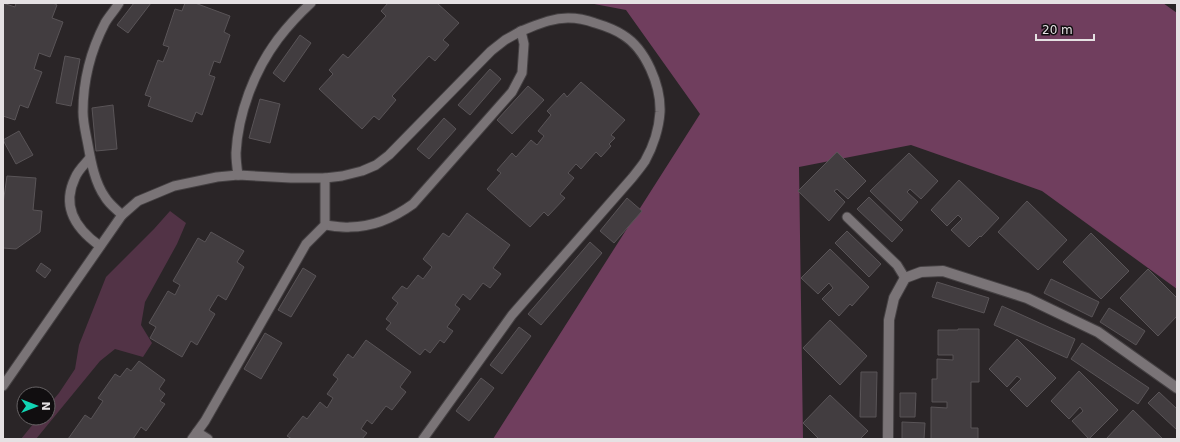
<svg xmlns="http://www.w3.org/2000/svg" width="1180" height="442" font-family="'DejaVu Sans',sans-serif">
<rect width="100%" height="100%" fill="#2a2527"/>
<path fill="#523346" d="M170 211 186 223 177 244 145 302 141 325 152 343 143 357 115 349 100 361 36 439H21L38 418H48V406L59 393 75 369 79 345 106 277 154 229Z"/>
<path fill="#703e5e" d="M589 3H1163L1177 13V289L1042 191 911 145 799 167 803 439H493L700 114 626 10Z"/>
<g fill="#423d40" stroke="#595457">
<path d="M3 3 15 7 16 3H53L57 5 52 18 63 22 50 57 39 53 34 69 42 72 28 108 20 105 15 120 3 116Z"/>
<path d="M134 3H151L128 33 117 25Z"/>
<path d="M185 3H195L230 16 224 32 230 35 220 63 214 61 209 75 215 77 202 115 196 112 192 122 148 106 151 97 145 95 158 60 163 62 169 47 163 45 175 9 182 11Z"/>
<path d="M388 3H437L459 23 443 40 449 45 435 61 429 56 392 96 396 100 379 120 374 116 362 129 319 89 333 74 329 70 343 54 348 58 386 16 381 11Z"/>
<path d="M300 35 311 43 284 82 273 73Z"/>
<path d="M65 56 80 59 71 106 56 103Z"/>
<path d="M490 69 501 79 470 115 458 105Z"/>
<path d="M581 82 625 120 611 135 615 138 609 144 611 146 601 157 596 152 581 169 576 164 568 173 574 178 560 194 565 198 548 216 544 212 530 227 487 189 501 173 497 170 512 153 516 157 531 140 537 145 544 136 538 131 551 115 547 111 564 93 567 97Z"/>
<path d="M528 86 544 100 512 134 497 120Z"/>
<path d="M260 99 280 104 270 143 249 138Z"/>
<path d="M113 105 117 149 96 151 92 108Z"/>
<path d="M444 118 456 129 429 159 417 149Z"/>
<path d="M19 131 33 155 16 164 3 140Z"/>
<path d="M837 152 866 181 848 199 837 189 834 191 845 202 829 221 798 191Z"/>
<path d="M909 153 938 181 921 199 910 189 907 192 918 202 901 221 870 191Z"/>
<path d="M7 176 36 178 33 210 42 211 40 232 16 249 3 248V204Z"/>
<path d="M959 180 999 218 981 237 980 236 969 247 951 230 962 219 958 215 947 226 931 210Z"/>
<path d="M869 197 903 230 892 242 857 209Z"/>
<path d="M627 198 642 211 614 243 600 231Z"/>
<path d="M1027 201 1067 240 1038 270 998 232Z"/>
<path d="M467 213 510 245 493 268 501 274 490 288 483 283 470 300 463 294 455 305 460 309 447 327 453 331 444 343 440 340 430 353 425 349 420 355 386 329 391 323 386 319 398 303 392 298 402 286 407 289 418 275 423 279 432 267 423 259 443 233 449 237Z"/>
<path d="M847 231 881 264 869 277 835 243Z"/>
<path d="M211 232 244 251 237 262 244 267 226 300 218 295 209 310 215 314 197 345 191 341 182 357 150 338 156 327 149 323 168 291 175 295 180 285 173 281 198 238 205 242Z"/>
<path d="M1091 233 1129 271 1101 299 1063 262Z"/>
<path d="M590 242 602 253 541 325 528 314Z"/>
<path d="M830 249 869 287 852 306 850 304 839 316 822 299 833 288 829 283 818 294 801 278Z"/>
<path d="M41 263 51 270 45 278 36 271Z"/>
<path d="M303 268 316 276 291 317 278 310Z"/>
<path d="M1148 269 1177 298V316L1158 336 1120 298Z"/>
<path d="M1051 279 1099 302 1092 317 1044 293Z"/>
<path d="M937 282 989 298 984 313 932 297Z"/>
<path d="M1002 306 1075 339 1067 358 994 325Z"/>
<path d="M1109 308 1145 331 1136 345 1100 322Z"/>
<path d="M830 320 867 356 840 385 803 348Z"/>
<path d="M519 327 531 336 502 374 490 365Z"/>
<path d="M958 329H979V382H971V428H978V439H931V407L947 408V402H932V379H937V359L953 360V355H938V330H958Z"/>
<path d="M265 333 282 343 261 379 244 369Z"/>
<path d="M1017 339 1056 378 1027 407 1010 390 1021 379 1017 376 1007 387 989 369Z"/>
<path d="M366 340 411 372 400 387 406 392 392 410 386 406 372 424 367 420 361 429 367 433 362 439H292L287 436 303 416 307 419 320 402 327 408 333 398 327 394 338 379 333 375 348 354 353 358Z"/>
<path d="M1082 343 1149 388 1138 404 1071 359Z"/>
<path d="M139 361 165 380 159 389 165 394 160 401 165 404 146 431 141 427 133 439H68L85 415 91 419 103 401 98 398 115 374 120 377 127 368 131 371Z"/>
<path d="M1079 371 1118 410 1089 439 1072 421 1083 411 1080 407 1069 419 1051 401Z"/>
<path d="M861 372H877L876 417H860Z"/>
<path d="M481 378 494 388 469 421 456 411Z"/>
<path d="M1159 392 1177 409V430L1148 403Z"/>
<path d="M900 393H916L915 417H900Z"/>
<path d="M830 395 868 431 860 439H819L803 423Z"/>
<path d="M1133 410 1163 439H1106Z"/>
<path d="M902 422 925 423 924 439H902Z"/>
</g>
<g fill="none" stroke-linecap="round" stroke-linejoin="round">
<g stroke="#454143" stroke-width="11">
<g id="lane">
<path d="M90 158C85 164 78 170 75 178 61 207 76 229 100 246"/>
<path d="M238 175C237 168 236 160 236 153 238 114 254 71 278 39 288 26 299 14 311 3"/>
<path d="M122 215 138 201 174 186 217 177 238 175 291 178H325L342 176 362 171 376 165 389 155 491 51 505 40 521 31"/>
<path d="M847 217 897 265 905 278"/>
<path d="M325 225C333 226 342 228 350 227 373 227 395 217 413 204L512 92 522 73 524 44 521 31C537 25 551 18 568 18 577 18 587 20 595 23 605 26 614 29 623 35 646 49 661 86 660 112 659 128 653 147 645 161 641 167 636 173 632 178L512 315 423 439"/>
<path d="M3 386 122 215C116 209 109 204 105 197 95 183 91 162 88 145 86 134 83 123 83 112 83 81 91 50 105 23 109 16 115 10 119 3"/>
<path d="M197 432 208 439"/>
<path d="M192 439 205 421 306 244 325 225V178"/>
</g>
</g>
<g stroke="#454143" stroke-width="12">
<path id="street" d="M888 439 889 320 894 298 905 278 921 272 943 271 1027 298 1098 332 1177 388"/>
</g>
<use href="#lane" stroke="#7a7477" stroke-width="9"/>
<use href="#street" stroke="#7a7477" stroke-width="10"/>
</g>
<rect width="1180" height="442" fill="none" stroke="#e5e1e3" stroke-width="8"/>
<g transform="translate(36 406) rotate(90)"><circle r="19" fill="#110e10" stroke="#666264"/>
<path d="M0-3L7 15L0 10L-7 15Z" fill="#11d5b4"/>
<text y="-6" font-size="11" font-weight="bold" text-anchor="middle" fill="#e5e1e3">N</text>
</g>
<path d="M1036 34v6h58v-6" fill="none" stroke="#e5e1e3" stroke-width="2"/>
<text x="1042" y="34" font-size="12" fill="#e5e1e3" stroke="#110e10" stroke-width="3" paint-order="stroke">20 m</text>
</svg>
